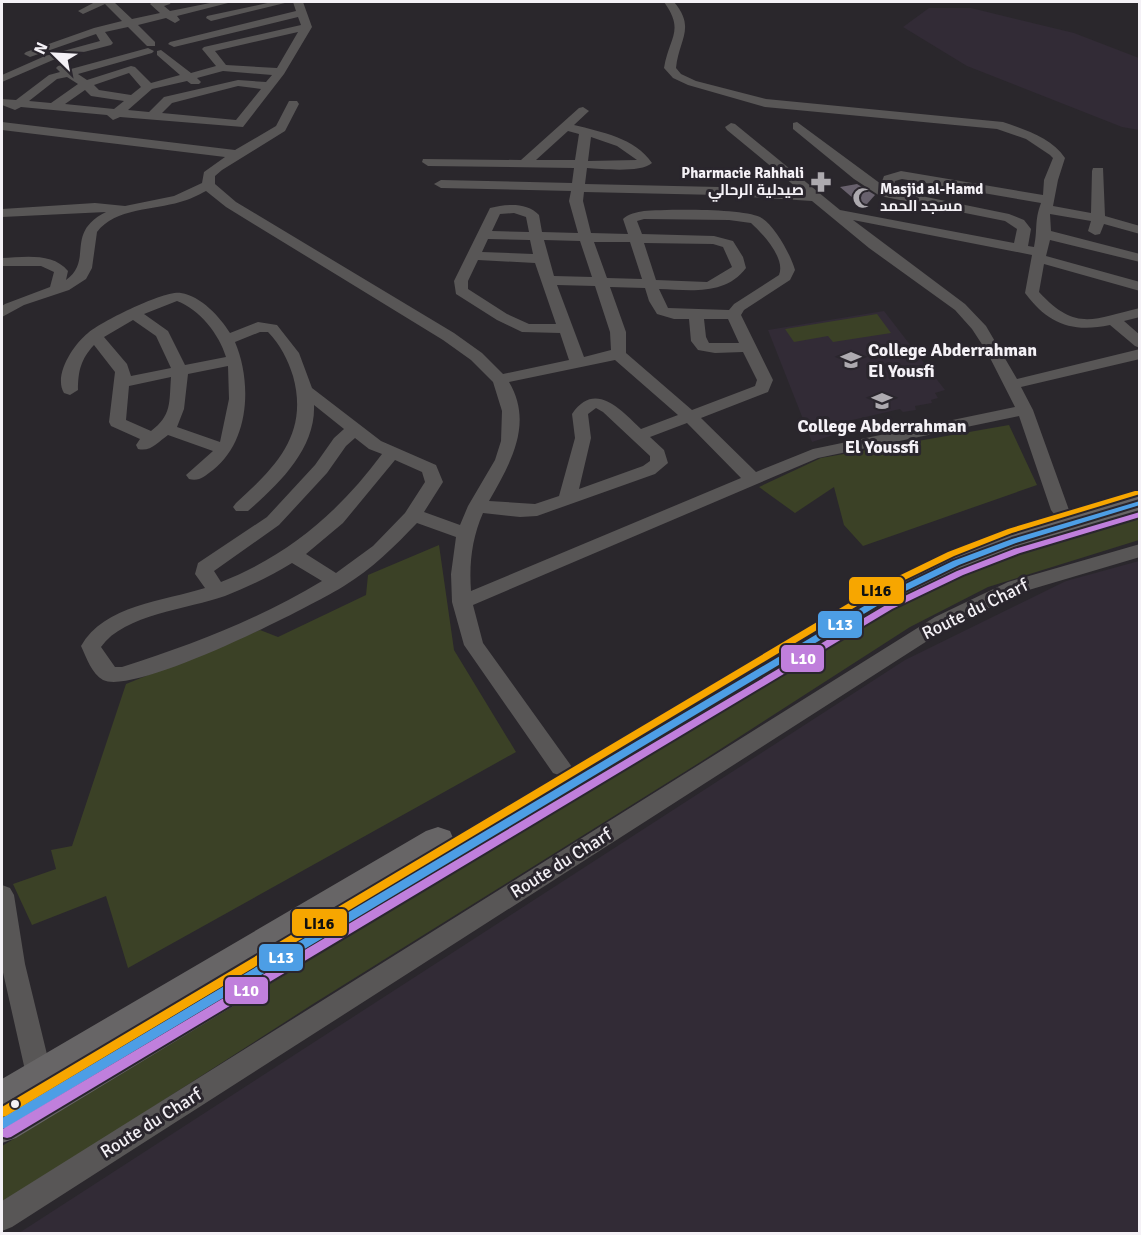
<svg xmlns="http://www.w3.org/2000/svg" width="1141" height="1235" font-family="Signika,Cairo,sans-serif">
<rect width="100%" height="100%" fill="#2a272c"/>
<g fill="#322b36">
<path d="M929 8H971L1074 33 1139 58V130L1122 127 967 66 903 27Z"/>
<path d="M884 311 945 390 935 393 938 398 931 400 932 403 915 406 916 410 903 412 900 409 831 425 836 434 812 442 768 330Z"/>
<path d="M1139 561V1233H19L905 660 1066 581Z"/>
</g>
<g fill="#3b4126">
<path d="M877 314 891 333 833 342 828 336 794 342 785 329Z"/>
<path d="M1009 425 1037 485 863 546 844 525 834 487 795 513 759 487 821 458Z"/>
<path d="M1139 516V540L988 587 910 627 702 761 313 1004 2 1204V1146L869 620 993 562Z"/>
<path d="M439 545 454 650 516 752 128 968 106 896 32 925 13 884 56 869 51 850 72 846 126 684 260 630 278 637 366 595 368 575Z"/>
</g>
<path fill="#68616d" d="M857 184 875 195 867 204 861 205 840 187Z"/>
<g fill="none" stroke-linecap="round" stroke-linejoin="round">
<g fill="#585656" fill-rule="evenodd">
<path d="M95 2H114L132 19 160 13 150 4 152 2H171L170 4 164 6 170 11 215 2H232L177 16 180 20 175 23 166 18 138 25 155 42V46H147L128 27 105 32 113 43 111 45 53 60 2 82V75L45 56 100 41 96 34 30 57 24 54 26 52 94 28 122 21 105 4 83 14 78 11Z"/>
<path d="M272 2H289L211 21 206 18 207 16Z"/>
<path d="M293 2H303L312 27 284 74 243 127 120 117 113 120 107 115 21 107 15 110 2 105V99L16 100 49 75 60 72 56 68 58 66 62 65 71 69 148 48 154 51 152 53 78 74 87 80 131 66 135 67 151 83 180 75 157 55V51L161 50 191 73 216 66 202 49 204 47 301 25 298 17 174 47 168 44 170 42 296 11ZM298 32 277 68 226 65 215 51ZM223 71 272 75 266 82 238 80 164 97 149 112 128 110 152 89 187 81 191 84H199L201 82 197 78ZM129 73 141 87 131 95 99 90 94 85ZM67 77 78 84 51 103 29 101 57 79ZM238 86 261 89 236 120 162 113 172 103ZM85 90 91 96 124 101 114 109 65 104Z"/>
<path d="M664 2H674C696 28 679 39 676 68L681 74 696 81 766 99 1003 122C1026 130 1052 138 1065 158L1058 180 1053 206 1091 213 1092 171 1093 168H1103L1105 216 1140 226V234L1104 224 1100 234 1095 235 1088 231 1091 221 1050 214 1051 231 1140 254V262L1050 240 1046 256 1140 282V291L1044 264 1039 292C1076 332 1093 319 1140 308V317L1124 321 1140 335V348L1135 346 1110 325C1072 333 1048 324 1025 293L1032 255 853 220 965 304 986 326 1017 379 1140 349V359L1021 387 1033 410 1069 510 1066 514H1054L1051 510 1019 416 818 458 473 605 483 643 572 767 569 773 561 776 553 773 464 645 452 602 451 574 456 537 417 523C395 546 372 569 344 586 310 607 136 696 103 680 92 674 86 657 81 646 104 605 164 601 205 588L195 574 198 563 267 517 315 465 334 438 344 429 314 405C316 449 278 485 248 511H236L233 507 236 503C276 467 309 434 293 376 288 360 280 344 268 332H260L235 342C252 382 250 441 213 470 205 476 199 482 189 479L186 475 213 451 168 435C158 442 151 452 138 449L136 445 140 439 111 426 109 422 115 372 94 345C81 359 78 371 78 390L70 395 64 393C53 375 74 344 88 333 101 322 164 290 181 293 201 296 220 317 230 333L258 322 277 325 299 353 312 388 381 441 436 465 443 482 424 512 460 525 468 506 495 460 501 441 502 411 493 382 471 360 443 340 226 207 206 191C198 195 189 200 180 202 154 210 115 208 97 232L92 268 86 279 69 290 24 305 2 317V306L5 304 50 287 54 272 41 266H2V258C23 257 53 252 68 271L66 280C94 260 64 233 106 212L2 217V209L95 203 125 206 174 196 202 183 204 172 225 157 2 130V122L235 150 276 126 289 101H297L299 104 285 131 222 170 215 176V184L236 202 454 333 482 353 503 374 569 360 560 333 522 332 497 320 456 294 454 281 490 208C506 204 527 202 539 215L542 232 578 233 569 201 571 191 441 188 434 184 441 180 572 183 574 168 428 166 422 162 423 159 521 160 579 108 583 107 589 111 574 125C602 132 635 138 652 163 641 173 603 169 587 168L585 184 719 187 802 192 727 130 725 127 731 123 735 124 840 210 1014 243 1017 229 1005 221 880 196 854 179 793 129V123L797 122 881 184 884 176 901 171 1043 195 1044 180 1053 158 1050 155 1026 139 997 129 765 107 688 85 673 78 664 68C669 37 685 31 664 2ZM568 131 579 134 575 160H536ZM591 137 617 146 637 160 588 161ZM902 179 1041 203C1034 222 1038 229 1034 247L1028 246 1031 229 1024 220 1009 214 892 190 895 181ZM584 192 719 195 812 201 869 248 955 310 972 329 987 352 1015 407 813 449 756 472 701 418 768 392 773 380 741 315 744 310 790 280 795 270C791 255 774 224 760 217 742 208 665 209 644 211 637 212 628 214 623 219L628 234 591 233 583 201ZM514 213 526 217 529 232 492 231 500 214ZM644 219 729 220 751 223C762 233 786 258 779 275L734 304 729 310 668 308 659 289C690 290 725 296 746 268L743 257 733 241 714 236 642 234 637 221ZM488 239 530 240 533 254 482 252ZM544 240 580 241 592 277 554 276ZM594 242H630L642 279 607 278ZM644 243 713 244 723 247 732 267 707 282 656 280ZM478 260 535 263 556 324H529L507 314 468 289V281ZM557 285 595 286 610 332 611 350 584 357ZM610 287 645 288 649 301 657 314 674 319H689L691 341 698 350 715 353 743 352 757 380 755 386 692 410 626 353V332ZM177 301C200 310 219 334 226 357L185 365 168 331 144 314ZM704 319H728L739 343H709L706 337ZM133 320 156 336 171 368 131 376 127 364 104 337ZM615 360 678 415 641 429C621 410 595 380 572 414L575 438 559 496 535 504 489 501C510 464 534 424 509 382ZM228 366 229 399 220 442 177 427 184 409 188 374ZM171 377C169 403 172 415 151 431L126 420 129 386ZM596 408 603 412 650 456V461L643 466 579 489 591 438 588 414ZM687 423 741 478 471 591C469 563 472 538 483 513L520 517 537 516 655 474 668 463 664 450 650 437ZM355 438 369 449 382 454C339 512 289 555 221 582L214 571 279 525 327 473 346 446ZM395 460 422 472 425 482 405 513 373 546 336 573 306 554 343 523ZM292 563 322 581C259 619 191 645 122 667H115L101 647C124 614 189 609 225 596 248 587 271 576 292 563Z"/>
<path d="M1140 544V557L1022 592 949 627 12 1227 2 1231V1201L935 617 1008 582Z"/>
<path d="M2 885 10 888 14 895 25 964 53 1079 49 1088 40 1092 31 1088 27 1079 2 968Z"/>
</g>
<path fill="#676566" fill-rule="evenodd" d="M1140 495V512L1023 547 966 570 894 605 16 1138 2 1143V1079L426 831 438 827 450 831 453 838 874 591 946 556 1005 535Z"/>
<g stroke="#2a262d" stroke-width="4">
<path id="bus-1" d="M1140 501V505L1016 543 959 565 887 600 6 1128 2 1129V1118L881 596 953 561 1012 539Z"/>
</g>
<g stroke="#2a262d" stroke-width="4">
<path id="bus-2" d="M1140 512V517L1020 553 963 575 892 609 11 1137 7 1138 3 1137 2 1133 3 1129 886 605 957 571 1014 549Z"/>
</g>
<g stroke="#2a262d" stroke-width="4">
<path id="bus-3" d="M1135 491H1139L1140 494 1012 533 954 556 882 591 6 1116 2 1117V1107L876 587 948 552 1008 529Z"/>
</g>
<use href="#bus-1" fill="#4d9ee5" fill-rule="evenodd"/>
<use href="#bus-2" fill="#c07fdc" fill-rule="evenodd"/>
<use href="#bus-3" fill="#f7a600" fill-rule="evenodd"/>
</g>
<defs>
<g id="pharmacy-bare" transform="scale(1.62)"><path d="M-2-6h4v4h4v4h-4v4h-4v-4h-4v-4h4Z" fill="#adaaaf" stroke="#2a262d" stroke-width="2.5" paint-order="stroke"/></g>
<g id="mosque-bare" transform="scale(1.62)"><path d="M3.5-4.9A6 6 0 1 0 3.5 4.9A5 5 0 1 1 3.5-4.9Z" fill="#adaaaf" stroke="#2a262d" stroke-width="2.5" paint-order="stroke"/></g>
<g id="school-bare" transform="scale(1.62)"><path d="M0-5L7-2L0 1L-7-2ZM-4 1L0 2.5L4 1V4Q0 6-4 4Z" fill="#adaaaf" stroke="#2a262d" stroke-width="2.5" paint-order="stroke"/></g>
</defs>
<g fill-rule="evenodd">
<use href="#pharmacy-bare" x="821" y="182"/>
<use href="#mosque-bare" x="863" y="198"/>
<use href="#school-bare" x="851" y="360"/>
<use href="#school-bare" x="882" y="401"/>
</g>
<circle fill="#f4f1f6" stroke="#2a262d" stroke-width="2" cx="15" cy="1104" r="5"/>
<g text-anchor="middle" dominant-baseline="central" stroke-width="6" stroke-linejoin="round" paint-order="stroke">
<g font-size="15" font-weight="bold" fill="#f4f1f6" stroke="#2a262d" text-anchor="end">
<text x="804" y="173">Pharmacie Rahhali<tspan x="804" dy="17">صيدلية الرحالي</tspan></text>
<text x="880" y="189" text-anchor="start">Masjid al-Hamd<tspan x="880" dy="17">مسجد الحمد</tspan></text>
</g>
<g font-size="18" font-weight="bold" fill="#f4f1f6" stroke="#2a262d" text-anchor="start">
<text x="868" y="350">College Abderrahman<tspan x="868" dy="21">El Yousfi</tspan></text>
<text x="882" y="426" text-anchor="middle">College Abderrahman<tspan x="882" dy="21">El Youssfi</tspan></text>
</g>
<g font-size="18" fill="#f4f1f6" stroke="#2a262d">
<text transform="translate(975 609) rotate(-26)">Route du Charf</text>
<text transform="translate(561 863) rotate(-32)">Route du Charf</text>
<text transform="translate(151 1123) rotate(-32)">Route du Charf</text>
</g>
</g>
<g stroke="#2a262d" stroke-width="2">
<rect x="848" y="576" width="57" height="29" rx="6" fill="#f7a600"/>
<rect x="817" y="610" width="46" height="29" rx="6" fill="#4d9ee5"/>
<rect x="780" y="644" width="45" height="29" rx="6" fill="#c07fdc"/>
<rect x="291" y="908" width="57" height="29" rx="6" fill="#f7a600"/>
<rect x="258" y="943" width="46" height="29" rx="6" fill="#4d9ee5"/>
<rect x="224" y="976" width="45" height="29" rx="6" fill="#c07fdc"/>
</g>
<g font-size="16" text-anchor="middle" font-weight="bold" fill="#fff">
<text x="840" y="630">L13</text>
<text x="803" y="664">L10</text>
<text x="281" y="963">L13</text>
<text x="246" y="996">L10</text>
</g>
<g font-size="16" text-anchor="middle" font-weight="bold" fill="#111">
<text x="876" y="596">LI16</text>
<text x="319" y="929">LI16</text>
</g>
<rect width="1141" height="1235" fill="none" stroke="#f4f1f6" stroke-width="6"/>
<g transform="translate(54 54) rotate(294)" stroke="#2a262d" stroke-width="4.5" paint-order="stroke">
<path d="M0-4.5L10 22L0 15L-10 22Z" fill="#f4f1f6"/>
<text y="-9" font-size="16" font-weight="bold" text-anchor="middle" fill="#f4f1f6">N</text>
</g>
</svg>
